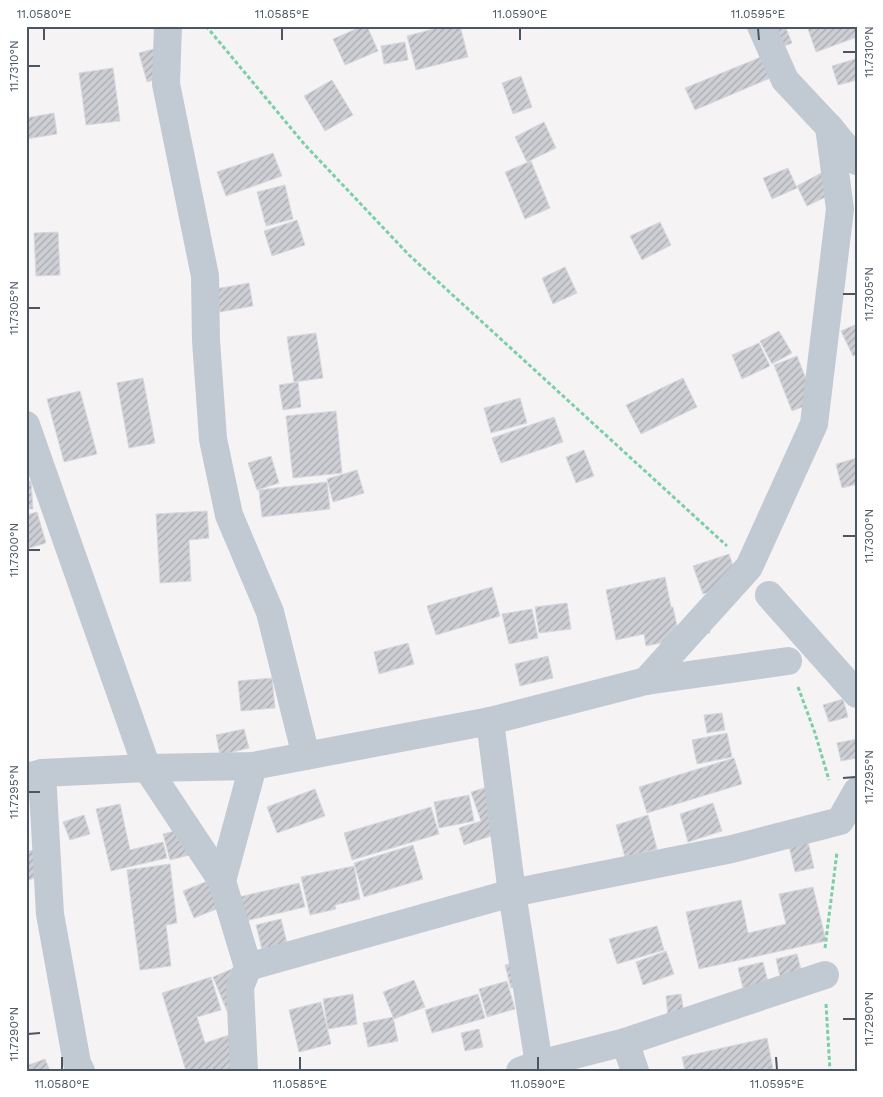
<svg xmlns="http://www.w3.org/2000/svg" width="883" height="1097" font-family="'Work Sans',sans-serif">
<defs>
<pattern id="building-hatch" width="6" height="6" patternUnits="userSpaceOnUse" patternTransform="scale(1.25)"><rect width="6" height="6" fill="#cdcfd5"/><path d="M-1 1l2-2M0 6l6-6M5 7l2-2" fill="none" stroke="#a8abb0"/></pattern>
</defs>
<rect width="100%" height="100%" fill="#f5f3f3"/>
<g fill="url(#building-hatch)" stroke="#d7d9de">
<path d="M363 26H367L378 51 345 65 333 39Z"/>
<path d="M445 26H460L468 57 416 70 407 36Z"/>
<path d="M764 26H785L792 43 764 54Z"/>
<path d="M814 26H857V37L816 52 808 29Z"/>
<path d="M405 42 408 60 384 64 381 46Z"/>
<path d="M172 44 180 72 147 82 139 53Z"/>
<path d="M766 55 775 76 695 110 685 88Z"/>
<path d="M855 59 857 64V80L838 85 832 66Z"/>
<path d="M113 68 120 121 86 125 79 73Z"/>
<path d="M521 76 532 107 513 114 502 83Z"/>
<path d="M332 80 353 115 325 131 304 96Z"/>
<path d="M54 113 57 134 26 139V118Z"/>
<path d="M544 122 556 148 527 162 515 137Z"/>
<path d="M273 153 282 176 226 196 217 172Z"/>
<path d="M531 161 550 208 525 219 505 172Z"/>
<path d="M788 168 797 188 772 199 763 178Z"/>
<path d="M823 172 834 193 807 206 797 186Z"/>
<path d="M285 185 293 219 266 226 257 192Z"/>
<path d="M297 220 305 245 272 256 264 231Z"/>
<path d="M660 222 671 245 642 260 630 236Z"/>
<path d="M58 232 60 275 36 276 34 233Z"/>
<path d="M565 267 577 293 553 304 542 278Z"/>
<path d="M249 283 253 306 220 312 215 289Z"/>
<path d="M857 324V354L853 356 841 331Z"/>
<path d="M779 331 792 353 772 364 760 341Z"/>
<path d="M316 333 323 378 294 382 287 337Z"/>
<path d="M759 343 770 366 742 379 732 355Z"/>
<path d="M797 356 815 402 792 411 774 365Z"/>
<path d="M143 378 155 443 129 448 117 383Z"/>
<path d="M683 378 697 407 641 434 626 405Z"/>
<path d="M298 382 301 407 283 410 279 385Z"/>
<path d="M80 391 97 454 64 462 47 399Z"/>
<path d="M520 398 527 423 491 433 484 408Z"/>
<path d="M336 411 342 473 293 478 286 416Z"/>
<path d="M554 417 563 442 501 463 492 438Z"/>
<path d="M584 450 594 476 576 483 566 457Z"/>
<path d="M271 456 279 483 257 490 248 463Z"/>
<path d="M857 458V484L842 488 836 464Z"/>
<path d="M357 470 364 493 333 502 327 479Z"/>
<path d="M26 481H31L33 509H26Z"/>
<path d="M327 482 330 509 262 517 259 490Z"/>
<path d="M207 511 209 538 189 540 191 581 160 583 156 514Z"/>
<path d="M37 512 46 543 26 549V515Z"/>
<path d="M729 554 739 583 703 594 693 566Z"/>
<path d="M665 577 671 607H673L677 626 707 619 710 633 646 646 644 634 616 640 606 590Z"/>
<path d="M492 587 500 616 436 635 427 606Z"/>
<path d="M567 603 571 629 539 633 535 607Z"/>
<path d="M532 609 538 638 509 644 502 614Z"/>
<path d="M408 643 414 664 379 674 374 652Z"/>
<path d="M548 656 553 678 520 686 515 664Z"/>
<path d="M272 678 275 708 241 711 238 681Z"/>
<path d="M843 699 848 717 829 722 823 705Z"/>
<path d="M722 713 725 730 707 733 704 715Z"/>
<path d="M244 729 249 748 220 755 216 735Z"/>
<path d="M727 733 732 757 697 764 692 740Z"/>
<path d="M857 739V758L841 761 837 743Z"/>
<path d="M734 758 742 784 647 813 639 787Z"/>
<path d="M497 784 512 829 464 845 459 828 481 821 471 792Z"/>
<path d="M315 789 325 816 277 833 267 807Z"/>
<path d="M469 795 474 821 439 828 434 802Z"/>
<path d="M713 803 722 831 688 842 680 814Z"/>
<path d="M120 804 130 850 163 842 167 858 111 871 96 809Z"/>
<path d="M431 807 439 834 352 860 344 833Z"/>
<path d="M84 815 90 834 70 840 63 822Z"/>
<path d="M648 815 657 849 625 857 616 825Z"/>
<path d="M190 827 197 853 170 860 163 834Z"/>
<path d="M808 842 814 868 795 872 789 846Z"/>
<path d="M413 845 423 879 364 897 354 863Z"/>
<path d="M33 850 43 875 26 881V852Z"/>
<path d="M170 864 177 923 166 925 171 966 140 970 127 870Z"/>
<path d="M354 866 360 899 335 905 336 909 310 915 301 877Z"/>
<path d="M208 881 219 908 194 918 183 891Z"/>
<path d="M299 883 305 907 245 921 239 897Z"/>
<path d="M813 887 826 941 699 969 686 912 741 900 748 933 786 924 779 894Z"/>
<path d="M281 919 290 955 265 961 256 925Z"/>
<path d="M657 926 664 950 617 964 609 939Z"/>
<path d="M666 951 674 974 643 985 636 962Z"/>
<path d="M797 954 805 985 783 990 776 959Z"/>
<path d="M521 961 527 984 511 988 505 965Z"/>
<path d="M763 962 771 994 746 1000 738 968Z"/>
<path d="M239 966 253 1000 227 1011 213 977Z"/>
<path d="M211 977 221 1010 197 1017 205 1043 232 1034 244 1071H186L162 993Z"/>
<path d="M414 980 425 1007 394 1019 383 992Z"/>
<path d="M507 981 515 1009 487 1017 479 989Z"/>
<path d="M353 994 357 1024 328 1029 323 999Z"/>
<path d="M478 994 485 1018 432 1033 425 1010Z"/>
<path d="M681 994 684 1014 668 1016 666 996Z"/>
<path d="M321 1002 331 1044 299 1052 289 1010Z"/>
<path d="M393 1017 398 1041 368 1047 363 1023Z"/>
<path d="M479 1029 483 1047 465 1051 461 1033Z"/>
<path d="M767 1038 773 1069 763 1071H685L682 1057Z"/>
<path d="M45 1059 50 1071H26V1066Z"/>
</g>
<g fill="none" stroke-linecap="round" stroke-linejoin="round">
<g stroke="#7ad0a6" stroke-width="3" stroke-dasharray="4 2.5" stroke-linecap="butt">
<path d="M206 26 305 145 409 255 727 546"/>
<path d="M798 687 815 733 829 780"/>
<path d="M825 948 837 852"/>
<path d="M826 1004 830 1071"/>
</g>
<g stroke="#c1cad2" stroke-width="28">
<path d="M168 26 166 84 205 276 206 340 213 439 229 515 270 612 306 756"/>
<path d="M761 26 785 80 829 127 857 161"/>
<path d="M26 425 147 768 222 881 248 967 240 987 244 1071"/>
<path d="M769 595 857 694"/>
<path d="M646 681 749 567 814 424 840 209 829 127"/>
<path d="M490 721 512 893 539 1064"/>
<path d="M42 773 50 914 73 1041 77 1063 81 1071"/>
<path d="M26 777 42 773 147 768 253 766 490 721 646 681 788 661"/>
<path d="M222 881 253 766"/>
<path d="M248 967 512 893 732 849 840 821 857 791"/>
<path d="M625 1042 635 1071"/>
<path d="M520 1071 539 1064 625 1042 825 975"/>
</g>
</g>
<path fill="none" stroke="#4a5661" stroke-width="2" d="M44 28V40M282 28V40M520 28V40M758 28 759 40M843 52H856M28 66H40M843 294H856M28 308H40M843 536H856M28 550H40M843 778 856 777M28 792H40M843 1019H856M28 1034 40 1033M62 1057V1070M300 1057V1070M538 1057V1070M776 1057 777 1070"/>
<rect width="883" height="1097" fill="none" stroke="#ffffff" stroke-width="55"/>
<rect x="28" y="28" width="828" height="1042" fill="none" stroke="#4a5661" stroke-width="2"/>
<g font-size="12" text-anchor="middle" fill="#4a5661">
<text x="44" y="18">11.0580°E</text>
<text x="282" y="18">11.0585°E</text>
<text x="520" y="18">11.0590°E</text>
<text x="758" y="18">11.0595°E</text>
<text transform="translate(869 52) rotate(-90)" y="4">11.7310°N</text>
<text transform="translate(14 66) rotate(-90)" y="4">11.7310°N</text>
<text transform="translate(869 294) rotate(-90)" y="4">11.7305°N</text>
<text transform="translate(14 308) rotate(-90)" y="4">11.7305°N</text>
<text transform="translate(869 536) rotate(-90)" y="4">11.7300°N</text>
<text transform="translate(14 550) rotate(-90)" y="4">11.7300°N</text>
<text transform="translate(869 777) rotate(-90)" y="4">11.7295°N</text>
<text transform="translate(14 792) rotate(-90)" y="4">11.7295°N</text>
<text transform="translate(869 1019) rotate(-90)" y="4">11.7290°N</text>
<text transform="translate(14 1034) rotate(-90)" y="4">11.7290°N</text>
<text x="62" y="1088">11.0580°E</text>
<text x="300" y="1088">11.0585°E</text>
<text x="538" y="1088">11.0590°E</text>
<text x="777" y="1088">11.0595°E</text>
</g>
</svg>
